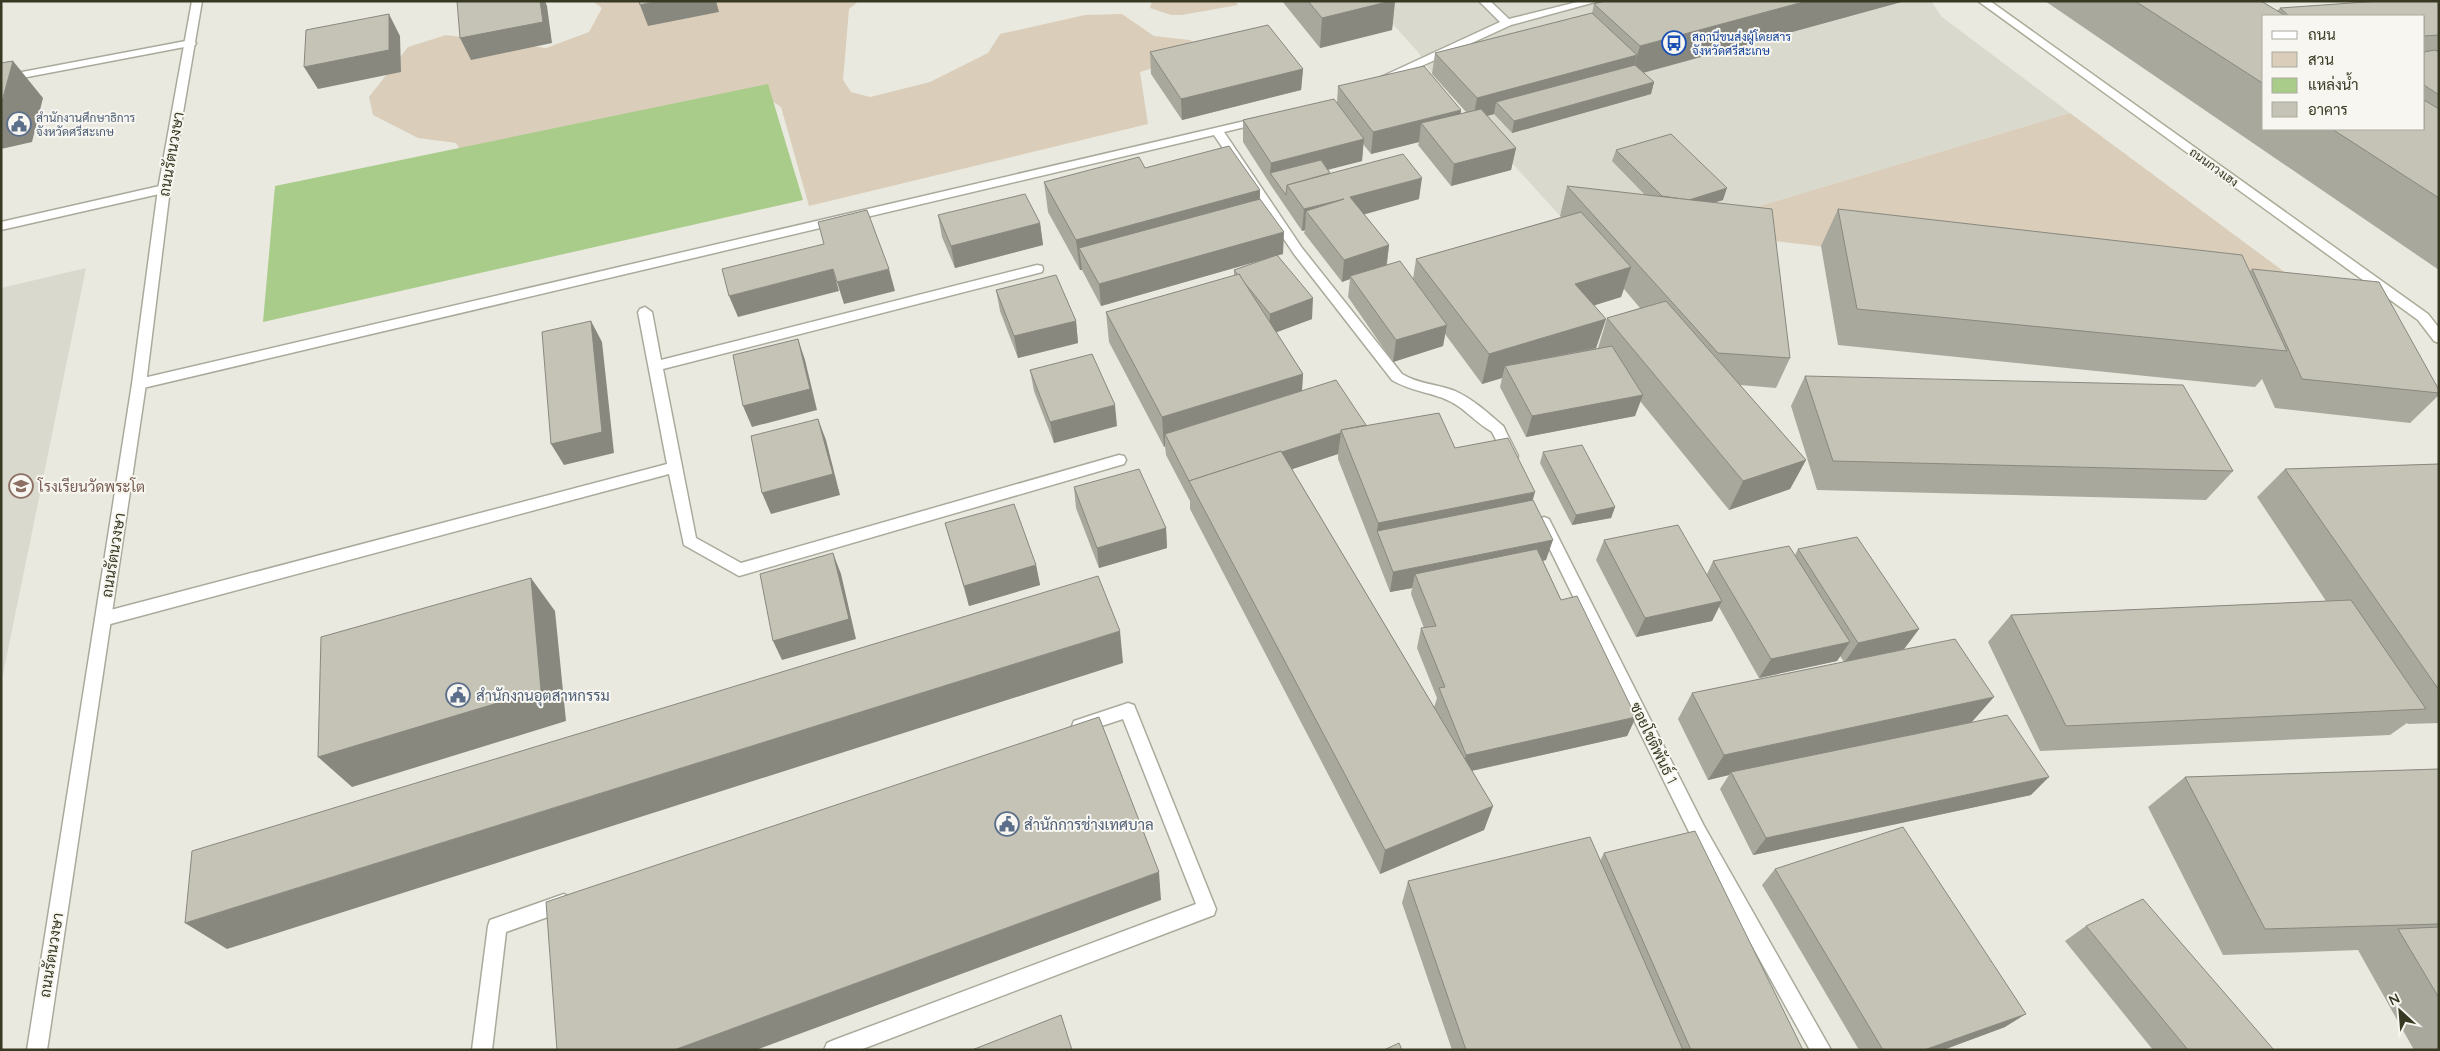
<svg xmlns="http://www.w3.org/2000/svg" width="2440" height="1051" font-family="Quicksand,Sarabun,sans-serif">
<rect width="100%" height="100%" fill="#eae9e0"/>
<g fill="#dad9ce">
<path d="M1372 1H1931L1942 17 2070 113 1679 230 1560 216 1473 120 1498 57 1432 74 1418 52Z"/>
<path d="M86 268 1 684V288Z"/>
</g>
<g fill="#daceba">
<path d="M592 1H859L849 9 843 80 851 92 870 97 930 82 988 53 1000 34 1085 15 1122 14 1154 36 1190 40 1210 51 1140 72 1148 124 809 206 781 107 760 93 467 162 456 143 418 138 373 115 369 97 408 47 446 35 546 48 589 32 602 8Z"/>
<path d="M1152 1H1235L1238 5 1182 15H1171L1150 8Z"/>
<path d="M2070 113 2329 305 1679 230Z"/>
</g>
<path fill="#aacc8b" d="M768 84 803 200 263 322 275 186Z"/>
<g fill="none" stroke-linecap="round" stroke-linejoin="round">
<g stroke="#aaaa9c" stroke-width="3">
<g id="lane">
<path d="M1479 1H1490L1509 19 1581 1H1599L1511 25 1389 81H1381V77L1500 22Z"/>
<path d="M191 40 196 43 195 45 1 82V76Z"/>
<path d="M1262 117 1266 118V122L1224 132 1302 248 1402 374C1418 384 1437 384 1455 391 1473 399 1488 413 1503 426L1505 430 1503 434C1491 437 1469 413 1458 406 1438 392 1413 393 1392 380L1294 254 1214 135 139 389 132 384 139 379Z"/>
<path d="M164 185 170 189 168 192 1 230V222Z"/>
<path d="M1037 265 1042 266 1043 269 1042 272 663 369 696 538 741 563 1119 455 1124 456 1126 460 1124 464 739 576 684 545 669 474 103 626 97 624 95 619 97 614 103 612 667 464 638 312 640 309 645 307 652 312 661 360Z"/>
<path d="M1128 703 1134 705 1136 710 1216 909 1214 915 860 1050H824L827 1043 834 1040 1196 904 1123 719 1080 733 1074 731 1072 726 1074 721Z"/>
<path d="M564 894 570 897 573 903 570 909 506 932 492 1050H472L488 926 490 920Z"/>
</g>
</g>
<g stroke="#aaaa9c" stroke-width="3">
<g id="street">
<path d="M192 1H202L170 189 146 384 47 1050H27L132 384 158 189Z"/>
<path d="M1498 425 1503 426 1518 456 1516 460H1506L1491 430Z"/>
<path d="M1544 517 1549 519 1551 523 1704 826 1831 1050H1810L1692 838 1537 523 1539 519Z"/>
</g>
</g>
<g stroke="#acac97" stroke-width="3">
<path id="secondary" d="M1978 1H1990L2428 314 2439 328V343L2434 341 2418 320Z"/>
</g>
<use href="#lane" fill="#fff" fill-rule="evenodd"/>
<use href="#street" fill="#fff" fill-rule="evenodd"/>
<use href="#secondary" fill="#fff" fill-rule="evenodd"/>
</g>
<g fill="#a9a89d" fill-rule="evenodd">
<path d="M1282 1H1395L1392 30 1320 48Z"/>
<path d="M1905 1 1643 73 1654 82 1651 94 1512 133 1494 114 1487 116 1516 148 1511 170 1451 186 1418 145 1419 142 1371 154 1363 144 1362 161 1328 169 1330 173 1419 199 1364 214 1389 245 1387 265 1413 279 1416 259 1561 217 1560 216 1567 186 1645 195 1612 161 1616 150 1723 200 1714 202 1790 358 1776 388 1740 385 1806 460 1790 489 1729 510 1640 401 1635 416 1526 437 1500 387 1502 378 1482 384 1445 334 1443 346 1393 362 1348 297 1350 279 1342 282 1304 233 1305 230 1302 231 1270 184 1243 142V120L1337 103 1338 86 1461 110V114L1466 112 1432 74 1435 53 1592 13 1594 4ZM1624 289 1640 308 1607 318 1598 348H1596L1606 319 1594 305 1621 297Z"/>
<path d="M2045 1H2261L2277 11 2280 8 2439 1V270ZM2264 16H2424V129H2264Z"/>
<path d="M1150 52 1303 69 1301 90 1182 120 1151 74Z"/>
<path d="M1145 168 1260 190V199L1283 254 1277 255 1312 319 1276 332 1303 374 1302 391 1366 425 1455 448 1533 500 1546 560 1543 561 1561 600 1636 717 1627 736 1472 771 1493 806 1484 830 1380 874 1190 509V501L1166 455 1165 446 1164 447 1109 342 1106 312 1234 276V270L1272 257 1101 306 1082 270H1080L1048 212 1044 182ZM1338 454V459L1390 592 1412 588 1411 594 1424 628H1421L1417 648 1437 698 1434 707 1292 469Z"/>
<path d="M1838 209 2250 271 2252 269 2439 390V395L2410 423 2275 408 2262 379 2255 387 1838 345 1821 246Z"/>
<path d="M938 215 1040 223 1043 245 955 268 942 237Z"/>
<path d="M996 290 1076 321 1078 343 1018 358 1000 311Z"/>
<path d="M1030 370 1117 426 1054 443 1034 391Z"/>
<path d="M1805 376 2233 471 2206 500 1817 490 1791 406Z"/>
<path d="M1543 452 1615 507 1611 518 1572 525 1540 463Z"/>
<path d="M2439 462V723L2408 724 2407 723 2390 735 2040 751 1988 642 2011 615 2326 601 2257 497 2285 469 2437 464Z"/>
<path d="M1074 487 1166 528 1167 548 1099 568 1076 508Z"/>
<path d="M945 523 1036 565 1040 585 969 606Z"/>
<path d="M1604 540 1707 574 1713 561 1795 555 1798 549 1919 629 1904 649 1971 722 2031 795 1753 855 1720 789 1729 775 1708 780 1678 719 1692 693 1844 662 1840 656 1837 661 1759 678 1719 607 1712 621 1636 637 1596 560Z"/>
<path d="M2439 769V1050H2414L2358 950 2223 955 2148 807 2185 777Z"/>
<path d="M1604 853 1803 1050H1452L1402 903 1408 881 1600 861Z"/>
<path d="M1775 869 2005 1027 1943 1050H1859L1762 885Z"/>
<path d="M2086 926 2274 1050H2153L2065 941Z"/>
</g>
<g fill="#89887f">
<path d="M540 1H545L547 6 552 43 471 60 460 38Z"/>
<path d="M658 1H716L719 12 648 26 640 5Z"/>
<path d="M1391 1H1395L1392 30 1320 48 1322 18Z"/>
<path d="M1807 1H1905L1631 76 1640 46Z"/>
<path d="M389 14 400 36 401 72 318 89 304 67Z"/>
<path d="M1637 55 1631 76 1496 102 1494 114 1473 120 1477 98Z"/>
<path d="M13 61 43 98 32 142 1 149V105Z"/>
<path d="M1303 69 1301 90 1182 120 1181 99Z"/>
<path d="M1654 82 1651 94 1512 133 1514 121Z"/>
<path d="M1461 110 1458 132 1421 123 1419 142 1371 154 1373 132Z"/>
<path d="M1364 139 1362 161 1277 183 1270 173 1271 163Z"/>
<path d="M1516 148 1511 170 1451 186 1454 164Z"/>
<path d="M1422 178 1419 199 1348 219 1350 197Z"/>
<path d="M1727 188 1723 200 1667 217 1670 205Z"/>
<path d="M1260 190 1259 220 1079 248 1082 270H1080L1076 240Z"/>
<path d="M1344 199 1306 211 1305 230 1302 231 1304 209Z"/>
<path d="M1040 223 1043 245 955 268 951 246Z"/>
<path d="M1284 232 1283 254 1101 306 1099 284Z"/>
<path d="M1389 245 1386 267 1350 276V279L1342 282 1344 260Z"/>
<path d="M1631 267 1621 297 1567 314 1575 284Z"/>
<path d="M833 269 839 291 738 317 729 296Z"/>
<path d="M889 269 895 291 844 304 837 282Z"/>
<path d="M1313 298 1312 319 1269 335 1270 314Z"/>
<path d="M1606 319 1596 348 1505 366 1502 378 1482 384 1489 354Z"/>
<path d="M591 321 602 342 614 453 564 465 551 444Z"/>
<path d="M1076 321 1078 343 1018 358 1014 336Z"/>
<path d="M1447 325 1443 346 1393 362 1396 340Z"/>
<path d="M798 339 805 360 817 410 752 427 743 406Z"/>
<path d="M1303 374 1301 404 1165 434V446L1164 447 1162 417Z"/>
<path d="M1643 395 1635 416 1526 437 1532 416Z"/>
<path d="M1115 405 1117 426 1054 443 1050 422Z"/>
<path d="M818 419 826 440 840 495 771 514 762 493Z"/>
<path d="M1341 433 1338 454 1199 500 1190 482Z"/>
<path d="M1806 460 1790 489 1729 510 1743 481Z"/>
<path d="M1535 492 1527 521 1377 531 1378 523Z"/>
<path d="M1615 507 1611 518 1572 525 1576 515Z"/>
<path d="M1166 528 1167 548 1099 568 1097 548Z"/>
<path d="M1553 540 1546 560 1420 586 1415 574 1412 588 1390 592 1393 572Z"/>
<path d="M833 553 841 574 856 639 782 660 773 641Z"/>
<path d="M1036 565 1040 585 969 606 964 586Z"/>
<path d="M531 578 555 611 566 721 352 787 318 757Z"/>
<path d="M1722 601 1712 621 1636 637 1645 618Z"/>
<path d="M1919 629 1904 649 1844 663 1858 643Z"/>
<path d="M1120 631 1123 663 227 949 185 923Z"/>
<path d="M1850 642 1837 661 1759 678 1771 659Z"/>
<path d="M1994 697 1971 723 1731 772 1729 775 1708 780 1724 755Z"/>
<path d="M1636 717 1627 736 1461 773 1466 755Z"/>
<path d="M2049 777 2031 795 1753 855 1766 838Z"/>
<path d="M1493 806 1484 830 1380 874 1385 850Z"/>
<path d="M1159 872 1161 900 756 1050H674Z"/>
<path d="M2026 1014 2005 1027 1943 1050H1924Z"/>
</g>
<g fill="#c4c3b6" stroke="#89887f">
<path d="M457 1H540L543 22 460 38Z"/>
<path d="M639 1H658L640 5Z"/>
<path d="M1308 1H1391L1322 18Z"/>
<path d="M1605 1H1807L1640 46 1594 4Z"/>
<path d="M2135 1H2261L2286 16H2264V84Z"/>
<path d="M2380 1H2439V35L2424 36V16H2289L2280 8Z"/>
<path d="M1592 13 1637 55 1477 98 1435 53Z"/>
<path d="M389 14V50L304 67 306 30Z"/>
<path d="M1268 25 1303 69 1181 99 1150 52Z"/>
<path d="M2435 50 2439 52V95L2424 85V52Z"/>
<path d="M13 61 1 105V63Z"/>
<path d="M1635 65 1654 82 1514 121 1496 102Z"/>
<path d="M1424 66 1461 110 1373 132 1338 86Z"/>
<path d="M1334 99 1364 139 1271 163 1243 120Z"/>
<path d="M2424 100 2439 109V198L2332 129H2424Z"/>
<path d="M1481 109 1516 148 1454 164 1421 123Z"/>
<path d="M1671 134 1727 188 1689 200 1662 196 1616 150Z"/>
<path d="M1229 146 1260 190 1076 240 1044 182 1139 157 1145 168Z"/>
<path d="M1403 154 1422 178 1350 197 1389 245 1344 260 1306 211 1344 199 1304 209 1287 185Z"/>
<path d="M1321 160 1330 173 1287 185 1286 195 1270 173Z"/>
<path d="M1567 186 1772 209 1790 358 1718 353Z"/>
<path d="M1025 194 1040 223 951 246 938 215Z"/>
<path d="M1260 199 1284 232 1099 284 1079 248Z"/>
<path d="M1838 209 2242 255 2287 351 1857 309Z"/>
<path d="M867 210 889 269 837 282 833 269 729 296 722 269 824 244 818 222Z"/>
<path d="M1581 212 1631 267 1575 284 1606 319 1489 354 1416 259Z"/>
<path d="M1277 255 1313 298 1270 314 1243 281 1239 274 1238 275 1234 270Z"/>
<path d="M1400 261 1447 325 1396 340 1350 276Z"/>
<path d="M2252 269 2379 282 2439 390V393L2302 379Z"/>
<path d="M1239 274 1303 374 1162 417 1106 312Z"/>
<path d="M1056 275 1076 321 1014 336 996 290Z"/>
<path d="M1666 301 1806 460 1743 481 1607 318Z"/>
<path d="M591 321 602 432 551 444 542 332Z"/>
<path d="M798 339 810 389 743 406 733 355Z"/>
<path d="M1612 346 1643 395 1532 416 1505 366Z"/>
<path d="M1092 354 1115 405 1050 422 1030 370Z"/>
<path d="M1805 376 2183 385 2233 471 1833 461Z"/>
<path d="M1336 380 1366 425 1341 430V433L1282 452 1281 451 1189 481 1165 434Z"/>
<path d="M1439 413 1455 448 1508 438 1535 492 1378 523 1341 430Z"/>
<path d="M818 419 833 474 762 493 751 436Z"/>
<path d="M1582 445 1615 507 1576 515 1543 452Z"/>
<path d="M1281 451 1493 806 1385 850 1189 481Z"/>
<path d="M2439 464V690L2285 469Z"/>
<path d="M1139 469 1166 528 1097 548 1074 487Z"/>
<path d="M1533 500 1553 540 1393 572 1377 531Z"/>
<path d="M1014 504 1036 565 964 586 945 523Z"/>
<path d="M1678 525 1722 601 1645 618 1604 540Z"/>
<path d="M1857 537 1919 629 1858 643 1798 549Z"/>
<path d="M1789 546 1850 642 1771 659 1713 561Z"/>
<path d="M1537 549 1561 600 1577 596 1636 717 1466 755 1439 688 1445 687 1421 628 1436 626 1415 574Z"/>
<path d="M833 553 849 619 773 641 760 574Z"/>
<path d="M1098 576 1120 631 185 923 192 851Z"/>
<path d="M531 578 541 690 318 757 321 637Z"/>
<path d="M2351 600 2426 709 2066 726 2011 615Z"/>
<path d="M1955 639 1994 697 1724 755 1692 693Z"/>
<path d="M2007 715 2049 777 1766 838 1731 772Z"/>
<path d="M1099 717 1159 872 674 1050H557L546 902Z"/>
<path d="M2439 769V924L2265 929 2185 777Z"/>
<path d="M1903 827 2026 1014 1924 1050H1883L1775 869Z"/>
<path d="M1695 831 1803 1050H1691L1604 853Z"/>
<path d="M1590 837 1683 1050H1466L1408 881Z"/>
<path d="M2143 899 2274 1050H2188L2086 926Z"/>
<path d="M2439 927V998L2398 929Z"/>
<path d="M1061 1015 1072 1050H972Z"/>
<path d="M1399 1043 1402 1050H1384Z"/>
</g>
<defs>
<g id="bus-ring" transform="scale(1.25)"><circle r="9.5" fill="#f7f6f0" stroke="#1a4fb4" stroke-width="1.5"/><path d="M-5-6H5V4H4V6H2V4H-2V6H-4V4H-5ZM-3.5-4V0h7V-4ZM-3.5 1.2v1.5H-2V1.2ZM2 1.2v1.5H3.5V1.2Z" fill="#1a4fb4"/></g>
<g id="civic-ring" transform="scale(1.25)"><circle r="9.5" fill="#f7f6f0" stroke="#5c6f8a" stroke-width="1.5"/><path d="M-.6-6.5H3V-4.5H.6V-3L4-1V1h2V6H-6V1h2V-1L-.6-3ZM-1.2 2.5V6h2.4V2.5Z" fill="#5c6f8a"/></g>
<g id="school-ring" transform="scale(1.25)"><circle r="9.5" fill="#f7f6f0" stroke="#8d6e63" stroke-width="1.5"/><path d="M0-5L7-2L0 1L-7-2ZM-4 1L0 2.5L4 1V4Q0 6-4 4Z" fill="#8d6e63"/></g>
</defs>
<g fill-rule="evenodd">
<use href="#bus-ring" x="1674" y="43"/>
<use href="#civic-ring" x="19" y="124"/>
<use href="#school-ring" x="21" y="486"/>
<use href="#civic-ring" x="458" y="695"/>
<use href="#civic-ring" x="1007" y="824"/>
</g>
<g text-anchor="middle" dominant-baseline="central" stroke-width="4" stroke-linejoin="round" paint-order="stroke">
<g font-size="12" fill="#164399" stroke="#f7f6f0" text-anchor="start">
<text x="1692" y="36">สถานีขนส่งผู้โดยสาร<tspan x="1692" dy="14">จังหวัดศรีสะเกษ</tspan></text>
</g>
<g font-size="12" fill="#4e5e75" stroke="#f7f6f0" text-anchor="start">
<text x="36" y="117">สำนักงานศึกษาธิการ<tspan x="36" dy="14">จังหวัดศรีสะเกษ</tspan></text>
</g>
<g font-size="12" fill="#373922" stroke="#f7f6f0">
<text transform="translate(2214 167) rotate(36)">ถนนกวงเฮง</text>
</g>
<g font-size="15" fill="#373922" stroke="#f7f6f0">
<text transform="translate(171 154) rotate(-80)">ถนนรัตนวงษา</text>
<text transform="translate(113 555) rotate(-81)">ถนนรัตนวงษา</text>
<text transform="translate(1654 743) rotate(64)">ซอยโชติพันธ์ 1</text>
<text transform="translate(51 955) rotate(-81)">ถนนรัตนวงษา</text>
</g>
<g font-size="15" fill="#785e54" stroke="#f7f6f0" text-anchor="start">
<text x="38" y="486">โรงเรียนวัดพระโต</text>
</g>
<g font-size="15" fill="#4e5e75" stroke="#f7f6f0" text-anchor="start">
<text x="476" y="695">สำนักงานอุตสาหกรรม</text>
<text x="1024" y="824">สำนักการช่างเทศบาล</text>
</g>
</g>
<rect width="2440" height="1051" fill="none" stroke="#373922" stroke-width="5"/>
<rect x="2262" y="15" width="162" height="115" fill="#f7f6f0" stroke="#aaaa9e"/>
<rect x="2272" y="31" width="25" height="8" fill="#ffffff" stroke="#aaaa9e"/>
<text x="2308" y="40" font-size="15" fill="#373922">ถนน</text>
<rect x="2272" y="52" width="25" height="15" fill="#daceba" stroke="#aaaa9e"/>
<text x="2308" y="65" font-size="15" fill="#373922">สวน</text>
<rect x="2272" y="78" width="25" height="15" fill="#aacc8b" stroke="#aaaa9e"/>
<text x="2308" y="90" font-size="15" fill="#373922">แหล่งน้ำ</text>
<rect x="2272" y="102" width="25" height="15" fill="#c4c3b6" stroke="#aaaa9e"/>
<text x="2308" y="115" font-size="15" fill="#373922">อาคาร</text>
<g transform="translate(2400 1011) rotate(334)" stroke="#f7f6f0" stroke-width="4" paint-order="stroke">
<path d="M0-4L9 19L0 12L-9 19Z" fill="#373922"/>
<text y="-8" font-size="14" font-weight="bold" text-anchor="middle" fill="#373922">N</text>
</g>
</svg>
